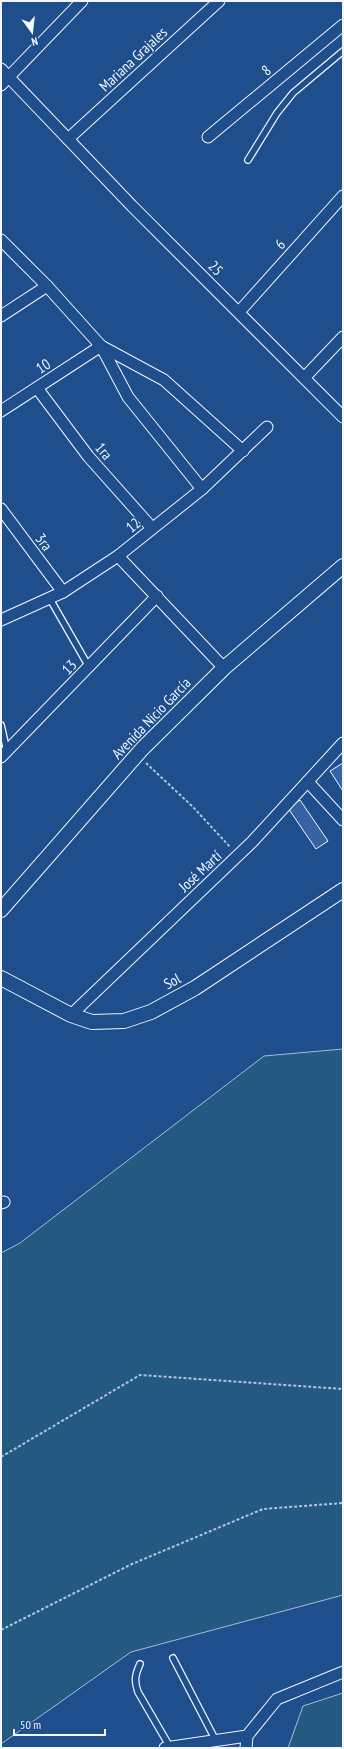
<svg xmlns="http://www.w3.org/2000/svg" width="344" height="1749" font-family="'PT Sans Narrow',sans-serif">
<rect width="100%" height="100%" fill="#1f4e8c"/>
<g fill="#245a82" stroke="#a8bbd7">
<path d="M343 1049V1595L131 1652 1 1744V1253L20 1243 264 1056Z"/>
<path d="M343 1693V1748H288L303 1706Z"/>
</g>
<g fill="#3563a3" stroke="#f2f6ff">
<path d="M343 763V791L330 771Z"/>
<path d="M300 800 328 841 316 849 288 808Z"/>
</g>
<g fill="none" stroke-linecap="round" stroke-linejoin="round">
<g stroke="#f2f6ff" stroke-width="8">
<g id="service">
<path d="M248 160 277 113 293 93 343 51"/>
<path d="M50 599 89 667"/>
<path d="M1 725 7 751"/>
<path d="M173 1658 216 1741"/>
<path d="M140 1664C135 1675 134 1681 138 1692L170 1747"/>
</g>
</g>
<g stroke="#f2f6ff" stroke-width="13">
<g id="minor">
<path d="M1 69 132 206 343 417"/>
<path d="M1 85 82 1"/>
<path d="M208 137 343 25"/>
<path d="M68 139 219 1"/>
<path d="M1 240 47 286 101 346 128 397 202 489"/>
<path d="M239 312 343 196"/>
<path d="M1 316 47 286"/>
<path d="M101 346 164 380 243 451"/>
<path d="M304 378 343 337"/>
<path d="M37 388 88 456 152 528"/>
<path d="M1 411 101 346"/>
<path d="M1 509 63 592"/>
<path d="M118 556 224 668"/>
<path d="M1 620 63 592 118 556 202 489 267 427"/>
<path d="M1 757 157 596"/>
<path d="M308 782 343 820"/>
<path d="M71 1015 252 842 343 743"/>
<path d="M1 1203 4 1202"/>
<path d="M165 1748 247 1736"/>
<path d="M246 1748 247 1736 277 1699 343 1672"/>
</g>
</g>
<g stroke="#f2f6ff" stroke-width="16">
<g id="tertiary">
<path d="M1 910 142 749 224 668 343 566"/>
<path d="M1 978 71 1015 92 1022 124 1021 151 1012 195 988 343 890"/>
</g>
</g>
<g stroke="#b3c4dc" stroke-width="2" stroke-dasharray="3 2" stroke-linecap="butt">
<path d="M146 763 193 807 230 847"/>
<path d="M1 1457 140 1375 343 1389"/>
<path d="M1 1630 132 1564 263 1509 343 1503"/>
</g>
<use href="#service" stroke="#1f4e8c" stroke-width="5.5"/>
<use href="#minor" stroke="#1f4e8c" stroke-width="11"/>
<use href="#tertiary" stroke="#1f4e8c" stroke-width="14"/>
</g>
<g text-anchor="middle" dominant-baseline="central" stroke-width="3" stroke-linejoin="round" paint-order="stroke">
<g font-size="15" fill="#f2f6ff" stroke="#1f4e8c">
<text transform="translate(133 59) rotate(-43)">Mariana Grajales</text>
<text transform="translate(266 70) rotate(-40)">8</text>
<text transform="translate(280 244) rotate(-48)">6</text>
<text transform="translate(216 268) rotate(45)">25</text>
<text transform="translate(43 366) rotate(-33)">10</text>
<text transform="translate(104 451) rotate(50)">1ra</text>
<text transform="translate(133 525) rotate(-39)">12</text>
<text transform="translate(44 542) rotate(53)">3ra</text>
<text transform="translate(69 667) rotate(-46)">13</text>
<text transform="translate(151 718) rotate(-46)">Avenida Nicio García</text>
<text transform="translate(200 871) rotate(-43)">José Martí</text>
<text transform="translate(172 981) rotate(-29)">Sol</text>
</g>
</g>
<rect width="344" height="1749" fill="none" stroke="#f2f6ff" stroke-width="4"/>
<g transform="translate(32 32) rotate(165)" stroke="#1f4e8c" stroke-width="3" paint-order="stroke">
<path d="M0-3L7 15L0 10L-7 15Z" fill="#f2f6ff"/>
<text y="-6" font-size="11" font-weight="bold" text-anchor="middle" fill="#f2f6ff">N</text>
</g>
<path d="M14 1729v6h91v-6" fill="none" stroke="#f2f6ff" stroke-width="2"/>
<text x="20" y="1729" font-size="12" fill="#f2f6ff" stroke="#1f4e8c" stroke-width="3" paint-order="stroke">50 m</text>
</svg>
